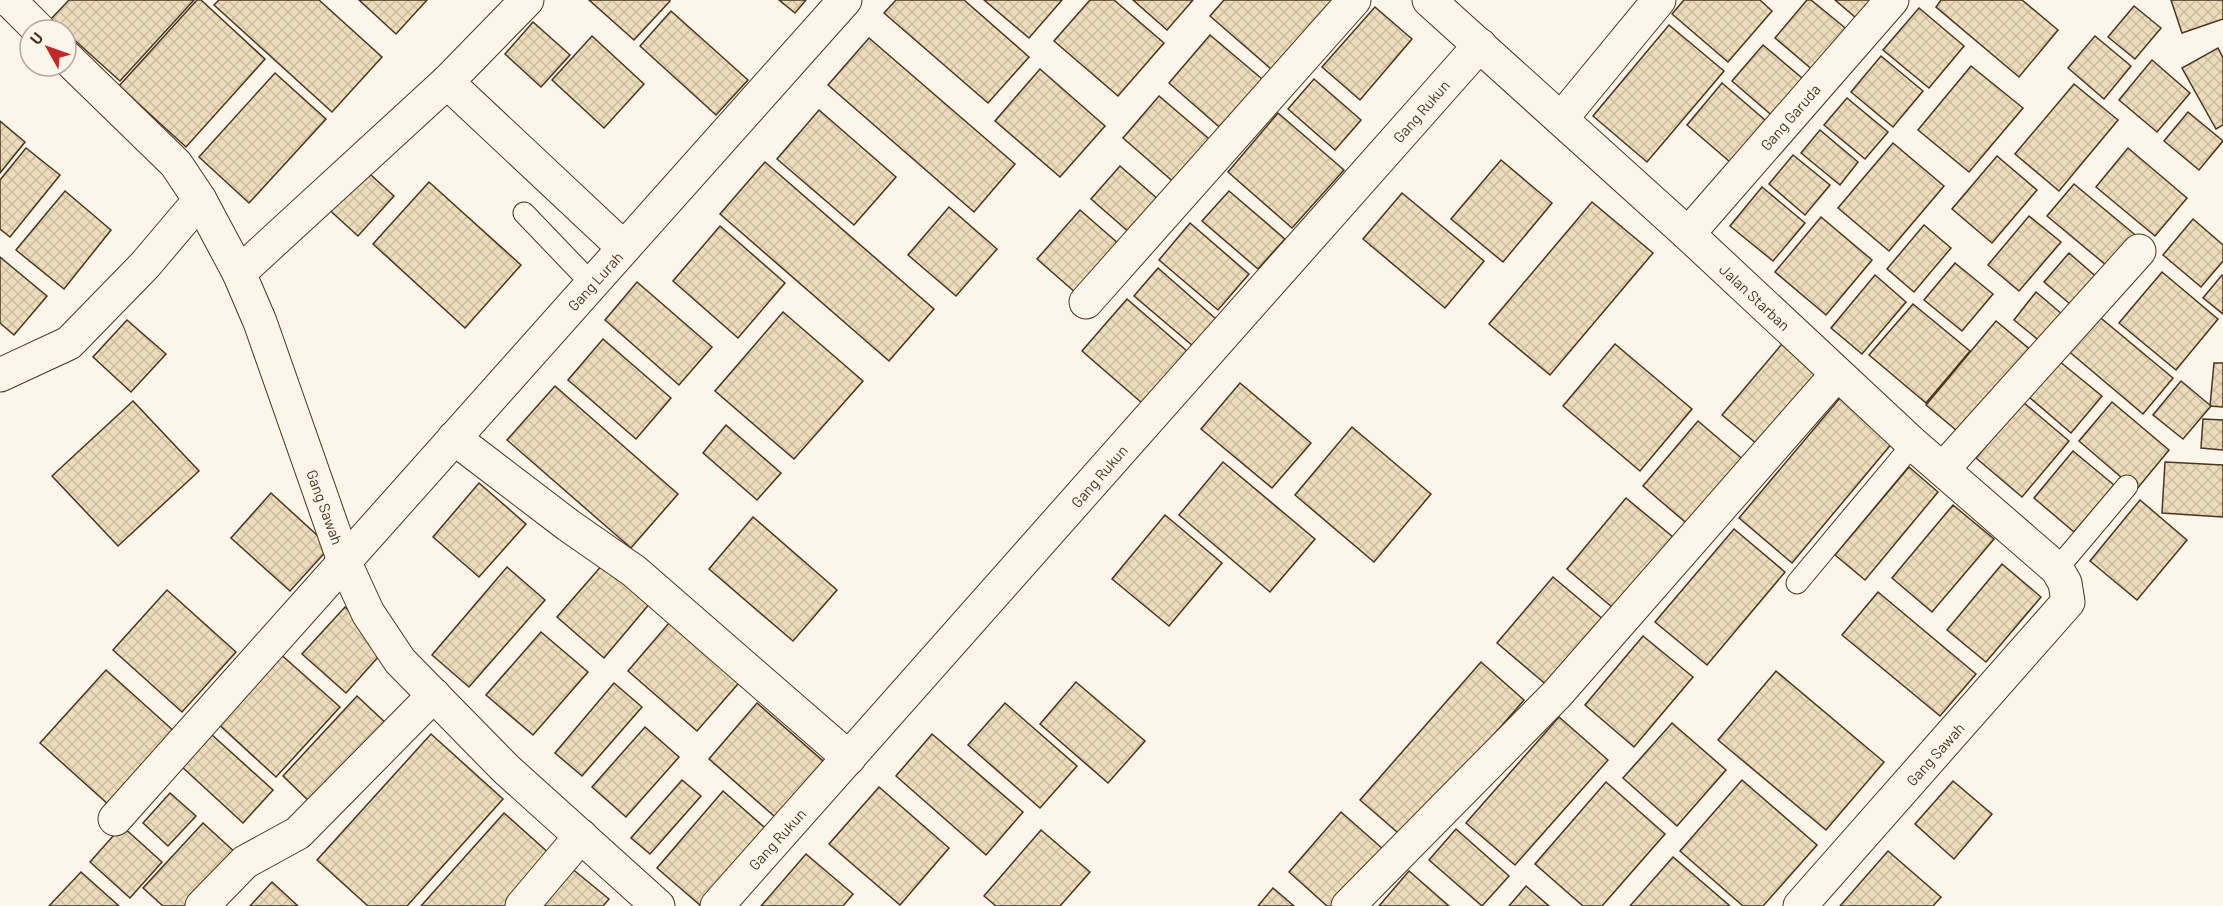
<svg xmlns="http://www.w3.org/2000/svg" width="2223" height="906" font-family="Barlow,sans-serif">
<defs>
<pattern id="building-cross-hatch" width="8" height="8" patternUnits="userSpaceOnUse" patternTransform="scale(1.5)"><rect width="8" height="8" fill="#ecdcbc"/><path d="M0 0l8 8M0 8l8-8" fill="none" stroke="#ccbda1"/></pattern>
</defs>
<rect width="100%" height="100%" fill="#fbf6e9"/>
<g fill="url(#building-cross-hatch)" stroke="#4a3520" stroke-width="1.5">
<path d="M69 0H194L120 81 51 19Z"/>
<path d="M197 0H201L265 59 186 147 119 86Z"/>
<path d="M219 0H319L382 57 332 112 214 5Z"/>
<path d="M359 0H427L396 34Z"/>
<path d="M589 0H669L670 1 634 40Z"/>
<path d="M779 0H806L795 13Z"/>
<path d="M896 0H964L1029 57 988 103 884 13Z"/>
<path d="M984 0H1062L1029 38Z"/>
<path d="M1090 0H1114L1164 43 1118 96 1054 41Z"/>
<path d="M1133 0H1193L1167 30Z"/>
<path d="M1224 0H1343L1278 75 1210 16Z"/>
<path d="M1684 0H1760L1772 11 1728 62 1672 14Z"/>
<path d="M1807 0H1811L1855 36 1821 77 1775 38Z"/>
<path d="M1835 0H1881L1862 23Z"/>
<path d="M1941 0H2022L2058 30 2019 77 1936 7Z"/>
<path d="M2171 0H2223V19L2182 33Z"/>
<path d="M2134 6 2161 28 2135 59 2108 37Z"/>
<path d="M1375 7 1412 39 1360 100 1322 67Z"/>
<path d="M1919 8 1964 46 1929 88 1883 50Z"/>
<path d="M671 11 748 80 716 115 640 46Z"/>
<path d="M533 22 570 55 541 87 505 54Z"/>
<path d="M1669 25 1724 71 1647 162 1593 116Z"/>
<path d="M1210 35 1268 84 1225 132 1169 83Z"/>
<path d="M592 36 644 84 604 128 552 80Z"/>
<path d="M2095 36 2131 66 2104 99 2068 68Z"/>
<path d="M869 38 1015 164 974 212 828 85Z"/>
<path d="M1763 45 1808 83 1776 119 1732 81Z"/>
<path d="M2218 48 2223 58V125L2216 129 2182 68Z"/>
<path d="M1881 56 1923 91 1893 127 1851 92Z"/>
<path d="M2152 60 2190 93 2157 132 2119 100Z"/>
<path d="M1971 66 2023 108 1969 172 1918 130Z"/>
<path d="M1040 69 1105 126 1060 177 995 121Z"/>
<path d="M275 73 326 119 249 203 199 157Z"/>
<path d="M1314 79 1361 120 1335 150 1288 109Z"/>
<path d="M1722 83 1772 126 1737 168 1687 125Z"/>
<path d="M2074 84 2118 120 2059 191 2015 154Z"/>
<path d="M1159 96 1214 143 1177 185 1123 138Z"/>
<path d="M1847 98 1888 132 1865 159 1824 125Z"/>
<path d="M819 110 896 177 854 225 777 159Z"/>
<path d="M2188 112 2223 141 2199 170 2164 141Z"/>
<path d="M1278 113 1344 170 1292 228 1228 172Z"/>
<path d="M0 121 25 142 0 173Z"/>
<path d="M1820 130 1858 162 1840 185 1801 153Z"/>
<path d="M1893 143 1944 186 1889 251 1838 208Z"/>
<path d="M26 148 60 175 10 237 0 229V180Z"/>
<path d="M2128 148 2187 198 2155 236 2096 187Z"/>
<path d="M1793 155 1830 185 1805 215 1769 184Z"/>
<path d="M1997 156 2037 190 1992 243 1952 209Z"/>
<path d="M1501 160 1552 203 1503 262 1451 219Z"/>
<path d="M765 162 934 309 889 361 720 214Z"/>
<path d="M361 166 394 196 358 236 325 206Z"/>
<path d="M1120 166 1167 207 1138 240 1091 199Z"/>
<path d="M429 182 521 265 465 328 373 244Z"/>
<path d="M2074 184 2139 238 2112 270 2047 216Z"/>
<path d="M1762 187 1805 223 1773 261 1730 226Z"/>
<path d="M65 191 111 230 64 289 16 250Z"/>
<path d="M1229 191 1285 239 1258 269 1202 221Z"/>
<path d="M1402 193 1484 261 1445 308 1363 239Z"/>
<path d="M1592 202 1653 253 1550 375 1489 324Z"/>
<path d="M949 207 997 249 956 296 908 255Z"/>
<path d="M1080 210 1127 251 1084 300 1037 259Z"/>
<path d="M2029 216 2061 242 2019 291 1988 265Z"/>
<path d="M1821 217 1872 260 1826 315 1775 272Z"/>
<path d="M2193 219 2223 245V261L2201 287 2163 255Z"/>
<path d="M1190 223 1249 274 1218 310 1159 260Z"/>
<path d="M1924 225 1951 248 1914 292 1887 269Z"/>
<path d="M720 226 785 283 738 338 673 281Z"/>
<path d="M2069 253 2100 280 2076 309 2044 282Z"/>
<path d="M0 257 47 296 14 335 0 323Z"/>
<path d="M1955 263 1993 294 1962 331 1924 300Z"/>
<path d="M1158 268 1216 319 1193 346 1134 296Z"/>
<path d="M2162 272 2218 319 2176 370 2119 323Z"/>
<path d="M1875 275 1906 302 1862 354 1831 328Z"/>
<path d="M2222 275 2223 276V314L2203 298Z"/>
<path d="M637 282 712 347 679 385 605 320Z"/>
<path d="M2036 292 2069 320 2047 347 2014 320Z"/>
<path d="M1127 299 1187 351 1142 403 1082 351Z"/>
<path d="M1913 304 1970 351 1926 403 1869 355Z"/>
<path d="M783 312 863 381 794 459 715 391Z"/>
<path d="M2096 314 2173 378 2143 414 2066 349Z"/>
<path d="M127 320 166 354 131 392 93 357Z"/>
<path d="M1996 321 2039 357 1968 440 1926 405Z"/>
<path d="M1787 338 1827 372 1763 449 1722 415Z"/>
<path d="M603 339 671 398 636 439 568 380Z"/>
<path d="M1615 344 1692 409 1640 471 1563 406Z"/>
<path d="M2059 361 2102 396 2071 433 2029 397Z"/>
<path d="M2214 363H2223V407L2210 406Z"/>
<path d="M2181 381 2211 406 2183 439 2153 415Z"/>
<path d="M1240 383 1311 443 1272 488 1201 429Z"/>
<path d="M555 386 678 494 631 548 507 440Z"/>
<path d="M1840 398 1893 442 1792 563 1739 518Z"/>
<path d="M133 401 199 471 118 546 52 476Z"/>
<path d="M2023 402 2069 441 2022 497 1976 458Z"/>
<path d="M2112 402 2169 450 2136 490 2079 441Z"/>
<path d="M2203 419 2223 420V450L2201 448Z"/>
<path d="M1698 421 1746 462 1691 527 1643 486Z"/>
<path d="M726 425 781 473 757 500 703 453Z"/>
<path d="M1352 427 1431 494 1374 562 1295 495Z"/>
<path d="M2073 451 2114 485 2074 532 2034 498Z"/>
<path d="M1223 462 1315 539 1270 592 1179 515Z"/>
<path d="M2165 462 2223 465V517L2162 513Z"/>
<path d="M1909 467 1938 492 1865 580 1835 555Z"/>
<path d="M479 483 526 524 479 577 433 537Z"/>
<path d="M271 493 330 547 290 591 231 538Z"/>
<path d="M1626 498 1679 542 1619 613 1567 569Z"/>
<path d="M2140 500 2187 540 2137 600 2090 561Z"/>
<path d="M1953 505 1994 539 1932 612 1892 578Z"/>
<path d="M1165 515 1222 563 1169 626 1112 579Z"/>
<path d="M753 517 837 590 793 641 709 569Z"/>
<path d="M1734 529 1785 572 1707 665 1655 622Z"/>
<path d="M610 556 656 596 604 658 557 617Z"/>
<path d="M2002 564 2041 597 1986 662 1947 630Z"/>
<path d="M507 567 545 600 469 687 432 655Z"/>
<path d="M1553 577 1604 620 1549 687 1497 643Z"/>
<path d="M167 590 236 652 182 712 113 650Z"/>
<path d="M1878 592 1976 674 1940 716 1842 635Z"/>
<path d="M345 607 388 646 346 693 302 654Z"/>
<path d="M675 616 744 677 697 731 628 671Z"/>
<path d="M541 632 588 672 533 735 486 695Z"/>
<path d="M1643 636 1693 677 1634 747 1585 705Z"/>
<path d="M277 651 340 707 276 777 214 720Z"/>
<path d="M1481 662 1524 700 1404 838 1360 800Z"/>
<path d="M106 670 176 733 110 806 40 743Z"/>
<path d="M1776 671 1884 762 1826 830 1718 740Z"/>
<path d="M1076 682 1145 741 1108 783 1040 724Z"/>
<path d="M614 683 642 707 582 776 555 753Z"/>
<path d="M357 696 389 726 315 807 283 776Z"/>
<path d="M757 703 830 767 782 823 709 759Z"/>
<path d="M1005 703 1077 766 1040 808 968 745Z"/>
<path d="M1559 717 1608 760 1515 865 1466 823Z"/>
<path d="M1672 723 1726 770 1677 826 1623 778Z"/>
<path d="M645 727 679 757 626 817 592 787Z"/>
<path d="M211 734 273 790 243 823 181 766Z"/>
<path d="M431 734 503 799 407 906H368L317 860Z"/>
<path d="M932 734 1023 812 986 855 896 776Z"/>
<path d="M682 780 701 796 650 854 631 838Z"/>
<path d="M1742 780 1817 845 1763 906H1743L1680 851Z"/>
<path d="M1953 781 1992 814 1954 859 1915 824Z"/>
<path d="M1606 782 1665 834 1602 906H1583L1535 864Z"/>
<path d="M879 787 949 848 900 905 829 844Z"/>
<path d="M723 791 772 834 701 906 657 868Z"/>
<path d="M170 793 196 816 168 846 143 823Z"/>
<path d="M1341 812 1384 850 1336 906H1327L1289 872Z"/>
<path d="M504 813 551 855 505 906H421Z"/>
<path d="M203 823 237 854 189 906H163L143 888Z"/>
<path d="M122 826 162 862 130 898 90 862Z"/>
<path d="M1456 829 1509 876 1482 906 1429 860Z"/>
<path d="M1041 830 1090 872 1060 906H996L984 896Z"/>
<path d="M1888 851 1941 897 1933 906H1840Z"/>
<path d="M806 854 853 894 843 906H761Z"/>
<path d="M1673 857 1730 906H1630Z"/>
<path d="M570 867 609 899 603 906H538Z"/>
<path d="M1409 871 1449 906H1379Z"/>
<path d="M81 872 119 906H49Z"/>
<path d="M272 882 298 906H250Z"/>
<path d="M1526 886 1549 906H1509Z"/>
<path d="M1273 888 1294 906H1258Z"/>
</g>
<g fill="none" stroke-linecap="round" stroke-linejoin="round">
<g stroke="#4a3520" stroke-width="23">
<g id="service">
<path d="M524 213 592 284"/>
<path d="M2057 569 2127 486"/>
<path d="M1797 583 1913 444"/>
</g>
</g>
<g stroke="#4a3520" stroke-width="35">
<g id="minor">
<path d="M9 0 39 30"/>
<path d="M1429 0 1688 234 1913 444 2057 569 2065 583 2068 602 1800 906"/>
<path d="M66 57 176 164 200 200 239 273 260 322 344 561 368 613 400 661 506 769 658 906"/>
<path d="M447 82 527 0"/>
<path d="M1561 119 1659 0"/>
<path d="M1688 234 1892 0"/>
<path d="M239 273 447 82 624 248"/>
<path d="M1086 302 1354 0"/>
<path d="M0 375 69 343 145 265 200 200"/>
<path d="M454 438 568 525 634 571 849 758"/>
<path d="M1943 469 2139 251"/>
<path d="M115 819 845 0"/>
<path d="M202 906 245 862 298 833 434 695"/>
<path d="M522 906 581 836"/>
<path d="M717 906 1480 45"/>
<path d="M1348 906 1557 694 1837 374"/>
</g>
</g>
<use href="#service" stroke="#fbf6e9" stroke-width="21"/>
<use href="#minor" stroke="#fbf6e9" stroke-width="33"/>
</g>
<g text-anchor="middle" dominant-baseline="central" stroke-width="4.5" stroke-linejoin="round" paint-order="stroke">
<g font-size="15" fill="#4a3520" stroke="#fbf6e9">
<text transform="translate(1421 111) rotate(-49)">Gang Rukun</text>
<text transform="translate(1790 117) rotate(-49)">Gang Garuda</text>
<text transform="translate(595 281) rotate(-48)">Gang Lurah</text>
<text transform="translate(1755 297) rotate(43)">Jalan Starban</text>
<text transform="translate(1099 476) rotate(-49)">Gang Rukun</text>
<text transform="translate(325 507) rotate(70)">Gang Sawah</text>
<text transform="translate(1935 754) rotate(-48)">Gang Sawah</text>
<text transform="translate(777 839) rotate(-48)">Gang Rukun</text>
</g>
</g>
<g transform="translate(48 48) rotate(310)"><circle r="28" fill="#fbf6e9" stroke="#b4a999" stroke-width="1.5"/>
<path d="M0-4.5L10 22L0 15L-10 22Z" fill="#c62828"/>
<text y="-9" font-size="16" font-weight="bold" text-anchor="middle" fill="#4a3520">U</text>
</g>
</svg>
